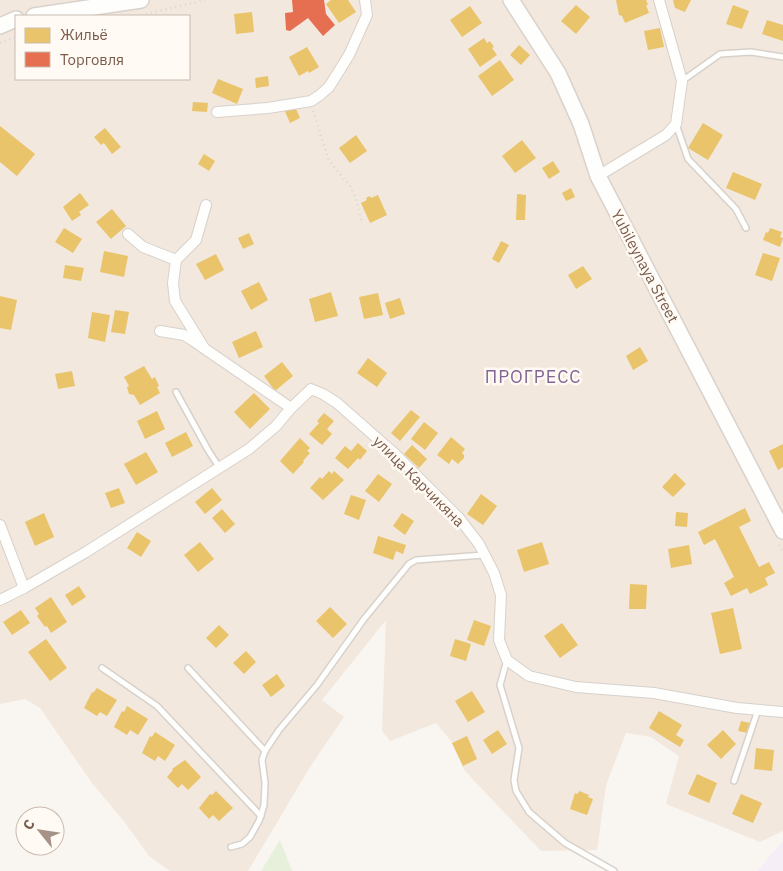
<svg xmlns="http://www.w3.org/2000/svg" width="783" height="871" font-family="'IBM Plex Sans',sans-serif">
<rect width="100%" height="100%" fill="#f9f5f0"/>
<path fill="#f2e8de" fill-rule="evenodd" d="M0 0H783V831L760 842 666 804 679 756 651 737 626 733 606 785 597 850 541 851 464 770 451 741 436 723 390 741 382 731 386 620 322 700 344 717 310 767 248 871H170L149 856 123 820 92 783 40 708 25 699 0 704ZM16 16H189V79H16Z"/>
<path fill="#f6eef6" d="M783 841V871H757Z"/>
<path fill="#e7f0db" d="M280 840 292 871H261Z"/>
<g fill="#e9c46a">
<path d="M331 0H348L356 12 339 23 326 4Z"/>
<path d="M616 0H646L648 5H646L649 13 625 23 622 16 619 15Z"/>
<path d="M673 0H691L685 12 675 8Z"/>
<path d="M576 5 590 17 576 34 561 21Z"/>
<path d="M733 5 749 11 742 29 726 24Z"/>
<path d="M470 6 482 23 462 37 450 20Z"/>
<path d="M252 12 254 32 236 34 234 14Z"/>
<path d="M767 20 783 25V41L762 34Z"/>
<path d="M660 28 664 47 648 50 644 31Z"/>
<path d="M484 38 487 43 490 41 494 47 492 48 497 55 480 67 468 49Z"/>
<path d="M519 45 530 55 521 65 510 55Z"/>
<path d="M307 47 319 67 309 73 308 71 299 76 289 57Z"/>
<path d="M500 60 514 80 492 96 478 76Z"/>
<path d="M268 76 269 86 256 88 255 78Z"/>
<path d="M218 79 243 89 237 104 212 93Z"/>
<path d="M193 102 208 103 207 112 192 111Z"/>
<path d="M294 104 300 118 290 123 284 109Z"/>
<path d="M703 123 723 135 708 160 688 148Z"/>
<path d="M0 126 35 154 17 176 0 162Z"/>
<path d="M105 128 121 147 112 154 104 143 101 145 94 137Z"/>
<path d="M356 135 367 151 350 163 339 148Z"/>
<path d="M522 140 536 158 515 173 502 156Z"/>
<path d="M204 154 215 161 209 171 198 164Z"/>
<path d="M553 161 560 172 549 179 542 168Z"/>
<path d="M733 172 762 184 755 200 726 188Z"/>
<path d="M571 188 575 197 566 201 562 193Z"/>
<path d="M80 193 89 205 79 212 81 215 72 221 63 207Z"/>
<path d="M517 194 526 195 525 220H516Z"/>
<path d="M378 195 387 215 370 223 361 203 367 200 366 198 370 196 371 198Z"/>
<path d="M112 209 126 226 111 239 96 222Z"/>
<path d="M64 228 82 239 73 253 55 242Z"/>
<path d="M770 228 782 232 780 237 783 238 780 247 763 240 766 232 768 233Z"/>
<path d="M249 233 254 244 243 249 238 238Z"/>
<path d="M501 241 509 245 499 263 492 259Z"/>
<path d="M104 251 128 256 124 277 100 272Z"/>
<path d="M763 253 780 258 772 281 755 275Z"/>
<path d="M216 254 224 270 205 280 196 264Z"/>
<path d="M65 265 84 268 81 281 63 278Z"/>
<path d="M583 266 592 279 576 289 568 275Z"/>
<path d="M259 282 268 300 251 310 241 291Z"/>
<path d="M331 292 338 316 315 322 309 299Z"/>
<path d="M378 293 383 315 364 319 359 297Z"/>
<path d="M0 296 17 300 11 330 0 328Z"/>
<path d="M400 298 405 314 390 319 385 303Z"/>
<path d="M115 310 129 312 125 334 111 332Z"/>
<path d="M92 312 110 315 105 342 88 338Z"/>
<path d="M256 331 263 347 239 358 232 342Z"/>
<path d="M640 347 648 361 633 370 626 356Z"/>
<path d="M368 358 387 373 377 387 357 373Z"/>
<path d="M282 362 293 376 275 391 264 376Z"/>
<path d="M144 366 152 379 155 377 159 386 157 387 160 393 140 405 134 395 129 394 127 387 129 386 124 377Z"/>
<path d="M72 371 75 386 58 389 55 374Z"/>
<path d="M254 393 270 409 250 429 234 412Z"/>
<path d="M411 410 420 417 400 441 391 433Z"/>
<path d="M157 411 165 429 145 439 137 421Z"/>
<path d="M324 413 334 421 327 429 332 434 322 445 309 434 319 423 317 421Z"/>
<path d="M424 422 438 433 425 450 411 439Z"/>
<path d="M186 432 193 446 172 457 165 443Z"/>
<path d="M451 437 465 449 462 453 464 455V458L458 464 452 459 449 464 437 455Z"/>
<path d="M300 438 310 448 307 451 310 453 303 461 304 462 293 474 280 461Z"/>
<path d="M358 443 367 451 360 460 358 458 348 469 335 458 345 446 351 451Z"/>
<path d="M783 444V467L778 470 769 451Z"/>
<path d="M412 445 427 459 419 468 404 454Z"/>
<path d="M146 452 158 472 136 485 124 464Z"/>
<path d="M329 471 332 474 334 471 344 480 323 500 310 488 320 477 322 479Z"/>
<path d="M675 473 686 484 673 497 662 487Z"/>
<path d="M378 474 392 484 379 502 365 491Z"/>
<path d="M119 488 125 503 111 508 105 493Z"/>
<path d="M212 488 222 500 205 514 195 502Z"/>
<path d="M481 494 497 506 483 525 467 514Z"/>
<path d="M351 495 366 500 359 520 344 514Z"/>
<path d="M745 508 751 521 739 527 759 567 769 562 775 573 765 578 768 585 750 594 747 588 731 596 724 583 734 577 715 539 704 545 698 532Z"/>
<path d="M222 509 235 524 225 533 212 518Z"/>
<path d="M676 512 688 513 687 527 675 526Z"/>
<path d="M44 513 54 537 35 546 25 522Z"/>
<path d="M402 513 414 521 405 535 393 526Z"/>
<path d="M137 532 151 541 141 557 127 548Z"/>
<path d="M378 536 406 545 403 554 396 551 393 560 373 553Z"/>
<path d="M200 542 214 559 198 572 184 555Z"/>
<path d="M542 542 549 564 524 572 517 550Z"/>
<path d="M689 545 692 564 671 568 668 549Z"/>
<path d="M630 584 647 585 646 609H629Z"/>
<path d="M79 586 86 597 72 606 65 595Z"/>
<path d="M51 597 67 622 51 633 47 626 45 627 37 616 39 614 35 608Z"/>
<path d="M330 607 347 624 333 638 316 621Z"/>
<path d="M733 608 742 649 720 654 711 613Z"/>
<path d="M21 610 30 623 12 635 3 622Z"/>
<path d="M474 620 491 626 484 646 467 640Z"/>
<path d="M562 623 578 645 560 658 544 636Z"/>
<path d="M219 625 229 635 216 648 206 638Z"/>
<path d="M46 639 67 668 50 681 28 652Z"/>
<path d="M455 639 471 644 466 661 450 656Z"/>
<path d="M246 651 256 662 244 674 233 663Z"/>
<path d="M277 674 285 686 271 697 262 685Z"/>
<path d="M97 688 117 700 107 716 100 712 97 716 84 708 92 692 93 693Z"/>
<path d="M472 691 485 712 468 722 455 701Z"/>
<path d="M127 706 148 719 138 735 130 730 127 735 114 727 122 711 124 712Z"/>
<path d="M659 711 682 725 676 735 684 740 680 747 649 728Z"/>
<path d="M741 721 750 723 748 733 738 731Z"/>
<path d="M498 730 507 744 492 754 483 740Z"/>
<path d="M723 730 736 744 721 759 707 745Z"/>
<path d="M155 732 175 745 165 761 158 756 155 761 142 753 150 736 152 737Z"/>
<path d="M467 736 477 759 463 766 452 743Z"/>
<path d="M756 748 774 750 772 771 754 769Z"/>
<path d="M185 760 201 777 188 790 182 784 178 788 167 777 173 770 172 769Z"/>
<path d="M697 774 717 783 709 803 688 794Z"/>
<path d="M216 791 233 808 219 821 213 815 209 819 199 808 210 794 212 795Z"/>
<path d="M579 791 589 795 588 797 593 799 587 815 570 809 575 793 578 794Z"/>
<path d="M741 794 762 803 753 823 732 814Z"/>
</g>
<path fill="#e76f51" d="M292 0H324L326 14 335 25 323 36 308 18 290 31 286 30 285 13 293 12Z"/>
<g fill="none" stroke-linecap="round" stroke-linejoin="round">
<g stroke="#d7d1cb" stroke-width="8">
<g id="lane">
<path d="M682 81 720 54 751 52 783 57"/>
<path d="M676 124 688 159 736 209 746 228"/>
<path d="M176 392 208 450 219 467"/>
<path d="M507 660 500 685 519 748 514 780 516 791 529 812 565 843 614 871"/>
<path d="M102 668 157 706 261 816"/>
<path d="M188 668 265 751"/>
<path d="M734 781 758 710"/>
<path d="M231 847 242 844 250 837 259 821 264 805 265 783 262 760 265 751 279 730 317 685 364 619 409 564 416 560 484 555"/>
</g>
</g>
<g stroke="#d7d1cb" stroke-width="12">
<g id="street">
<path d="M217 112 268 108 311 101 320 95 329 87 349 55 367 15 365 0"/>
<path d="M598 176 666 135 676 124 682 81 659 0"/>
<path d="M128 234 143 247 176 260"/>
<path d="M160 331 184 335 192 340 291 408"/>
<path d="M204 348 175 301 173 283 176 260 196 240 206 205"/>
<path d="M0 525 24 588"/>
<path d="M0 600 24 588 86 552 249 449 276 426 291 408 311 389 323 394 337 403 395 454 459 518 479 544 494 573 501 595 499 640 507 660 529 676 576 687 654 693 737 708 783 712"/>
</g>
</g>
<g stroke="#d9d2cb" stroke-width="18">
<g id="secondary">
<path d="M511 0 558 73 581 124 598 176 783 531"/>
<path d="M34 16 141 0"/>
<path d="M0 26 16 19"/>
</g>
</g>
<g stroke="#dcd5d0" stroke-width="2.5" stroke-dasharray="1 4" stroke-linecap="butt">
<path d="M146 14 205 0"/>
<path d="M0 43 16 37"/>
<path d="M313 111 329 161 350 186 355 196 362 222"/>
<path d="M779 545 783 552"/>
</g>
<use href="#lane" stroke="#fefefd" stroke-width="5"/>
<use href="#street" stroke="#fefefd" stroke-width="10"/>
<use href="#secondary" stroke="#fefefd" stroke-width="15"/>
</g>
<g text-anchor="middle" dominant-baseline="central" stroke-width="5" stroke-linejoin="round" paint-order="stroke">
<g font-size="15" fill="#7a5c4d" stroke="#fffaf3">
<text transform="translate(645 266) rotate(62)">Yubileynaya Street</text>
<text transform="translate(419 481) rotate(45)">улица Карчикяна</text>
</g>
<g font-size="18" letter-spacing="1" fill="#846695" stroke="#fffaf3">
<text x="533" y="376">ПРОГРЕСС</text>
</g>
</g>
<rect x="15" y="15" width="175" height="65" fill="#fffaf3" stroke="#cabbb1"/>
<rect x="25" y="28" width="25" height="15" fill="#e9c46a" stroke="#cabbb1"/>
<text x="60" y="40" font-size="15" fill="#7a5c4d">Жильё</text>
<rect x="25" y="52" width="25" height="15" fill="#e76f51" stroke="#cabbb1"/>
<text x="60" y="65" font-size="15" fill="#7a5c4d">Торговля</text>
<g transform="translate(40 831) rotate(300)"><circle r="24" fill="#fffaf3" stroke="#cabbb1"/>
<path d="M0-4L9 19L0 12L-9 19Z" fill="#a69286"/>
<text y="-8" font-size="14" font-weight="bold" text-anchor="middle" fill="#7a5c4d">С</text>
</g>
</svg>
